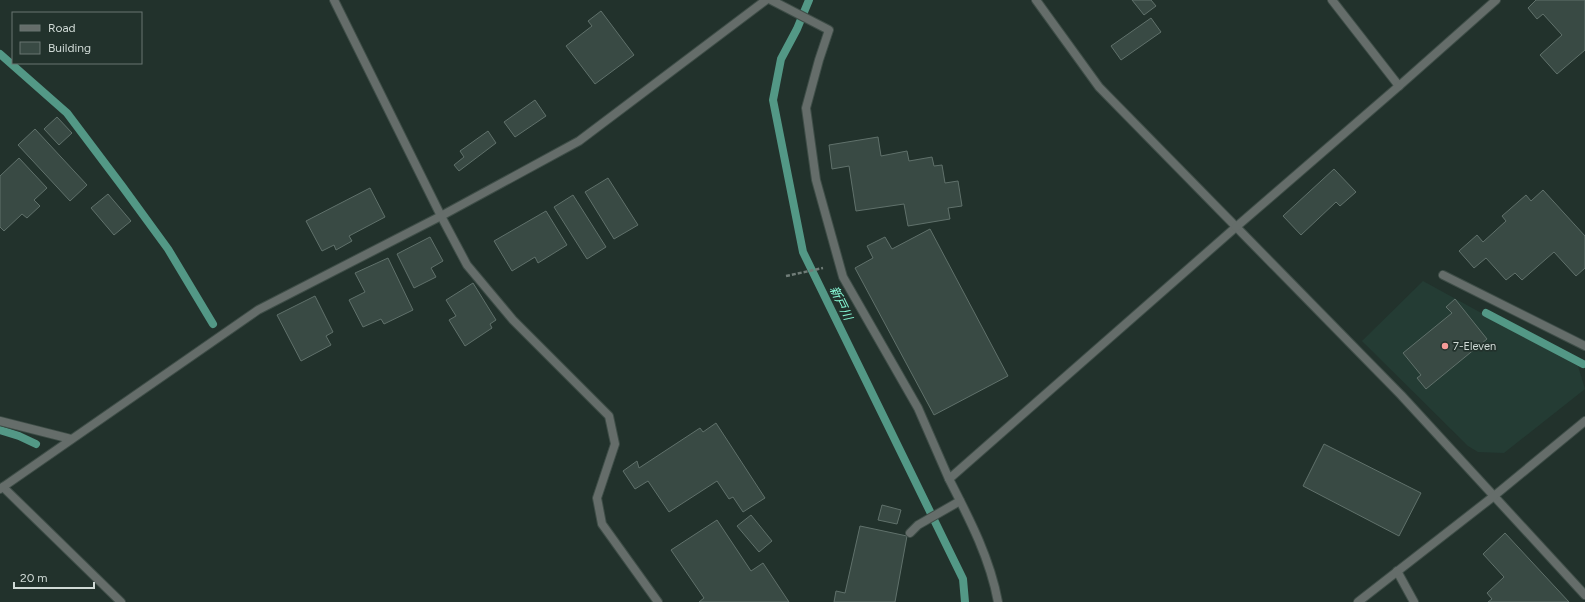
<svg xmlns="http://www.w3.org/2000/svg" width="1585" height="602" font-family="Figtree,'Noto Sans JP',sans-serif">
<rect width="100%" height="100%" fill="#22322c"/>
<path fill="#243c34" d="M1423 281 1578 366 1585 389 1504 453 1478 452 1468 446 1362 341Z"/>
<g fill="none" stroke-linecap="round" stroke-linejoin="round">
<g stroke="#539886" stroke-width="8">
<path d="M809 0 797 29 781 59 773 100 803 252 963 579 965 602"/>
<path d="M0 54 67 113 122 186 168 249 213 324"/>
<path d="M1486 313 1583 364"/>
<path d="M0 430 19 436 36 444"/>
</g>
</g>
<g fill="#394a44" stroke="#60716b">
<path d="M1132 0H1151L1156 6 1144 15Z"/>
<path d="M1536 0H1585V50L1557 74 1540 55 1562 35 1543 14 1537 19 1528 8Z"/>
<path d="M601 11 634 55 595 84 566 46 592 26 588 21Z"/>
<path d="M1151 18 1161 32 1121 60 1111 46Z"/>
<path d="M535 100 546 116 515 137 504 122Z"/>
<path d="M57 117 72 133 59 145 44 129Z"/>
<path d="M35 129 87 185 70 201 18 145Z"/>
<path d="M488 131 496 143 459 171 454 165 464 157 460 151Z"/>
<path d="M878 137 881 156 907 151 909 161 932 157 934 166 942 165 945 183 958 181 962 206 948 208 950 219 908 226 904 204 856 211 849 166 832 169 829 145Z"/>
<path d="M19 158 47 188 34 200 40 206 27 218 22 214 4 231 0 227V176Z"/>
<path d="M1334 169 1356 192 1340 206 1336 202 1301 235 1283 216Z"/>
<path d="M608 178 638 225 614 239 585 192Z"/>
<path d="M370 188 385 217 349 236 352 241 336 250 334 245 322 251 306 221Z"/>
<path d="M1543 190 1585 236V268L1576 276 1554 252 1522 280 1515 273 1506 280 1486 258 1474 268 1459 251 1477 235 1483 242 1506 221 1502 216 1526 195 1531 201Z"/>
<path d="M108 194 131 221 114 235 91 208Z"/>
<path d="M573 195 606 247 587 259 554 207Z"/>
<path d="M546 211 567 245 538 263 535 257 512 271 494 241Z"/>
<path d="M930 229 1008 376 934 415 855 268 873 258 867 246 885 237 892 249Z"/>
<path d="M430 237 443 261 431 268 436 277 414 288 397 254Z"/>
<path d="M388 258 413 310 384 324 381 319 363 327 349 300 365 292 355 273Z"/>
<path d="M473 283 496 320 490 324 492 328 465 346 449 320 456 316 446 300Z"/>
<path d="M315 296 333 332 326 336 331 345 301 361 277 315Z"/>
<path d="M1455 299 1487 339 1426 389 1417 378 1421 375 1403 353 1452 313 1446 307Z"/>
<path d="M716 423 765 498 743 512 733 497 729 499 717 481 669 512 648 481 635 489 623 471 637 461 639 468 700 428 703 432Z"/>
<path d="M1324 444 1421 493 1399 536 1303 486Z"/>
<path d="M882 505 901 510 897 524 878 520Z"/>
<path d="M751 515 772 541 759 552 737 526Z"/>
<path d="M717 520 751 571 763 563 789 602H699L704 598 671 550Z"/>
<path d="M860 526 907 536 895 602H834L836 591 845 593Z"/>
<path d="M1505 533 1569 602H1488L1492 599 1487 593 1504 577 1483 554Z"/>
</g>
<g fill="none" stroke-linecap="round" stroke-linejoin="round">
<g stroke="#3e4d47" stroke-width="10">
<g id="service">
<path d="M771 0 829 30 819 60 806 108 816 180 843 277 918 408 949 479 1236 227"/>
<path d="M1443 275 1585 346"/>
<path d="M0 421 71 439"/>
<path d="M949 479C969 518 990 558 998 602"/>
<path d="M910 533 918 525 960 501"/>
</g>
</g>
<g stroke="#3e4d47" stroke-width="10">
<g id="minor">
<path d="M334 0 441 216 467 265 513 320 609 416 615 444 597 498 602 524 658 602"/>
<path d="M1036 0 1099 87 1401 395 1585 595"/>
<path d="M1332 0 1399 86"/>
<path d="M1236 227 1399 86 1496 0"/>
<path d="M3 487 121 602"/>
<path d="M0 489 258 310 441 216 579 141 766 0"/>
<path d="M1397 571 1414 602"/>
</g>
</g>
<g stroke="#3e4d47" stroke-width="10">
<path id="tertiary" d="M1358 602 1494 496 1585 421"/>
</g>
<path stroke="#707d78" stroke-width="2.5" stroke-dasharray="4 2" stroke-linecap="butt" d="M786 276 823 268"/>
<use href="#service" stroke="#656d6a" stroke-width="8"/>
<use href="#minor" stroke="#656d6a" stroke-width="8"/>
<use href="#tertiary" stroke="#656d6a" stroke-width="8"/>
</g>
<circle fill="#f59b98" stroke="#22322c" stroke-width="1.5" cx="1445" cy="346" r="4"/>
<g text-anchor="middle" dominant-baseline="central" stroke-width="3.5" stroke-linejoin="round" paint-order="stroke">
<g font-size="11" fill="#d0dad6" stroke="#22322c" text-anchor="start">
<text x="1453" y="346">7-Eleven</text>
</g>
<g font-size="12" font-style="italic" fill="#87fad7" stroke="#22322c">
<text transform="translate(841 303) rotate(64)">新戸川</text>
</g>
</g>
<rect x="12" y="12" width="130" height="52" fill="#22322c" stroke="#687570"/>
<rect x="20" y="25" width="20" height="6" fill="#656d6a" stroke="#687570"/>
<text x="48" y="32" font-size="12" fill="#d0dad6">Road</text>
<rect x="20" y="42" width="20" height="12" fill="#394a44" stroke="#687570"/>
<text x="48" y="52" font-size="12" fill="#d0dad6">Building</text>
<path d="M14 582v6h80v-6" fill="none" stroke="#d0dad6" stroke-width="2"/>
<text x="20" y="582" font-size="12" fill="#d0dad6" stroke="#22322c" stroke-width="3" paint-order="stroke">20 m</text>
</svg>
